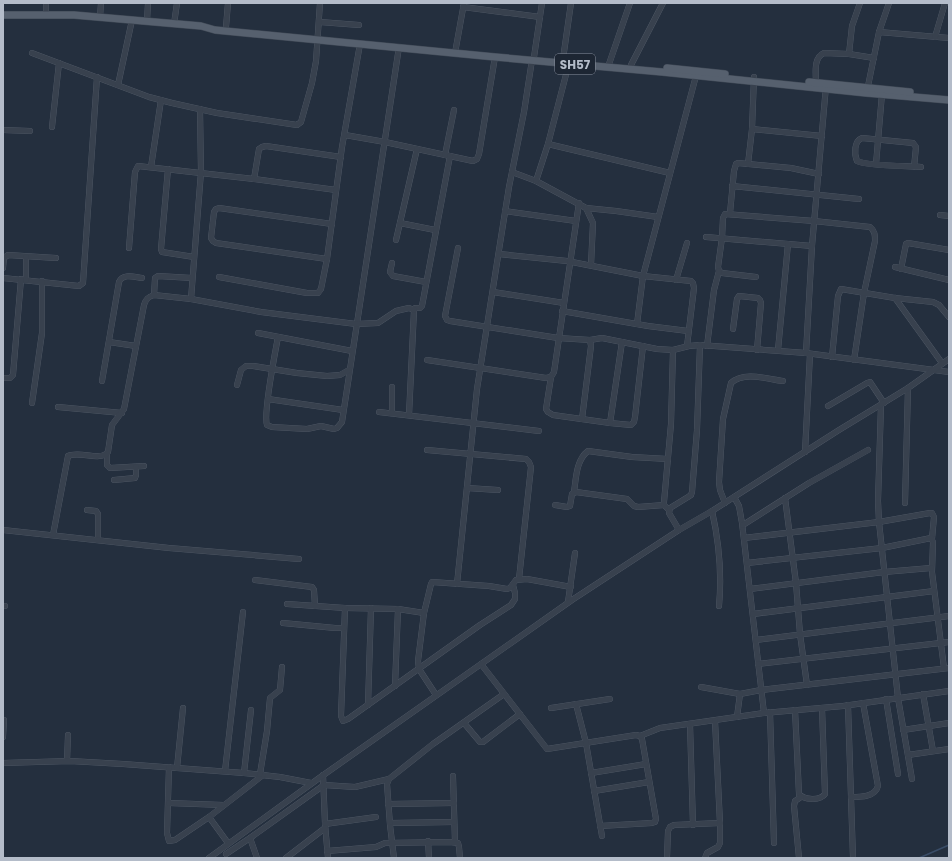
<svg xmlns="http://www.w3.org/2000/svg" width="952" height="861" font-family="Poppins,sans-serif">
<rect width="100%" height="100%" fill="#242f3e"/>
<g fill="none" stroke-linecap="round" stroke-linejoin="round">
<path stroke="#394c67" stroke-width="1.5" d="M919 858 949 845"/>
<g stroke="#565f6c" stroke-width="6">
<g id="minor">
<path d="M46 3V15"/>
<path d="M463 7 540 17"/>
<path d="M100 17 101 3"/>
<path d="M147 21 148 3"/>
<path d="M320 22 359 25"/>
<path d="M174 24 177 3"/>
<path d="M226 27 228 3"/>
<path d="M879 32 949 38"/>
<path d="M935 37 945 3"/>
<path d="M32 53 149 97 172 103 217 113 297 125 301 122 312 83 316 61 320 3"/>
<path d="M455 53 464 3"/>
<path d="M849 54 852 26 860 3"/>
<path d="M563 59 571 3"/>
<path d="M609 64 630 3"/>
<path d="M631 65 663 3"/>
<path d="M816 83C816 73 813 58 824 53L849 54 874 58"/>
<path d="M118 85 132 20"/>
<path d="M867 91 879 32 889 3"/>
<path d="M52 127 59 63"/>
<path d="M752 129 822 136"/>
<path d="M3 130 30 131"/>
<path d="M345 135 385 142 473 161 477 159 479 154 495 57"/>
<path d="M548 144 670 173"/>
<path d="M445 155 454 110"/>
<path d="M748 164 752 129 754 77"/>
<path d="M876 164 882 94"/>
<path d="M151 167 161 100"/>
<path d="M914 167 916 147 913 143 862 138C854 141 854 154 857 161 866 166 908 166 921 167"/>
<path d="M168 169 161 249 162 252 194 257"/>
<path d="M512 172 536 181 586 208 593 223 591 265"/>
<path d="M254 179 259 149 262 147 266 146 341 157"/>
<path d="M536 181 548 144 569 63"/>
<path d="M732 186 859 199"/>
<path d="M586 208 616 211 658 217"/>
<path d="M505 211 576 221"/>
<path d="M730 213 734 171 736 164 738 163 791 168 819 174"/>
<path d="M940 215 949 216"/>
<path d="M400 223 435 230"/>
<path d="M706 237 812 246"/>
<path d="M396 240 417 149"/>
<path d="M129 248 135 172 138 166 254 179 336 190"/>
<path d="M458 248 445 316 447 320 450 321 558 338 590 340 602 338 657 349 673 350 689 346 700 345 806 353 949 372"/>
<path d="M499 254 567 261 643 276 691 281 693 283 694 288 687 346"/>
<path d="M327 259 216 243 213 241 211 238 214 212 216 209 219 208 332 224"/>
<path d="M392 263 390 272 393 276 426 282"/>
<path d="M895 267 949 280"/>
<path d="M3 268 4 258 8 255 56 258"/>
<path d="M901 269 906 244 908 243 949 250"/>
<path d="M219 277 307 293H318L321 289 327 259 342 147 360 44"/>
<path d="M756 277 722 273 719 271 718 267 722 238 723 218 725 214 814 221 870 227C875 231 875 235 875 241L864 293 854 360"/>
<path d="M3 278 79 286 83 283 97 77"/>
<path d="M26 280V257"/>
<path d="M676 280 687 243"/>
<path d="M493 292 564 303"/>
<path d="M154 295 155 278 158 276 192 278"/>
<path d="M895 298 942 363"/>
<path d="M191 299 201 172 200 109"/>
<path d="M562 311 648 326 688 331"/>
<path d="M637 324 643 276 697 72"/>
<path d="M733 329 737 299 739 296 758 298 760 300 761 303 757 350"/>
<path d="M258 333 352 351"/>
<path d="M278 337C275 353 263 414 267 425L272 427 307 429 321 426 334 429 337 428 342 422 399 47"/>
<path d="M109 342 136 346"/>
<path d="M707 346 714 290 719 271"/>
<path d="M778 350 788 244"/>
<path d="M806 353 812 246 826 86"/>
<path d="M832 357 838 296 841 289 895 298 933 302 939 305 949 317"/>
<path d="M427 360 546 378 551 377 554 372 579 203"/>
<path d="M551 377 546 409 548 412 553 415 610 423 631 425 634 422 635 417 643 346"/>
<path d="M3 378H10L13 375 21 279"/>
<path d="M102 381 119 282C123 273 134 277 142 278"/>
<path d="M237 385 241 370 246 366H253L297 373 327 376 340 375 349 370"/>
<path d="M392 387V413"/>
<path d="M268 399 343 410"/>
<path d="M32 403 42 333V281"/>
<path d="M881 405 878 501 879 522 898 698 912 779"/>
<path d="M828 406 867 383 870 382 884 403"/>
<path d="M58 407 122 413"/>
<path d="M379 412 539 431"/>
<path d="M409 415 414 310 415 308H420L422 306 450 156"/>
<path d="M582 419 591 346 590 340"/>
<path d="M610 423 622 342"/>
<path d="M427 450 526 459 529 462 531 467 519 579"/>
<path d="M805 452 810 354"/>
<path d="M107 453V465L110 468 144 466"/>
<path d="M114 480 135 478 136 475V467"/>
<path d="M467 488 498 490"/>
<path d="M574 492C576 479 576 460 588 451L632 457 668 459"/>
<path d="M734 497 739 506 742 523 764 713"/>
<path d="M785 498 796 583 800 634 807 685"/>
<path d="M725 503 720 490 719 482 723 419 731 383C744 371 767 379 783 381"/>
<path d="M905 503 908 388"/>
<path d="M555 505 567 507 570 506 572 494 576 492 627 499 634 506 638 507 664 505"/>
<path d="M87 510 96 511 98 514V540"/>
<path d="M669 510 664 505V502L671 424 673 350"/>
<path d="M712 511C719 542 722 574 719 606"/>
<path d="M743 525 809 483 868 450"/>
<path d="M3 530 169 548 299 559"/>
<path d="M679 530 669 513 670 508 688 497 691 495 692 492 697 430 700 345"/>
<path d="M53 535 68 456C79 450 100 462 108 452L112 425 124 409 144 305C146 299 148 297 154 295L191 299 261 312 356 324 378 323 396 311 409 308 414 310"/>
<path d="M744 538 879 522 930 513H932L934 517 932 539"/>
<path d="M747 563 882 548 931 538 933 542 932 572 944 668"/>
<path d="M255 580 312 587 314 590 315 606"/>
<path d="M457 584 477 389 509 187 524 112 532 60 534 57 542 3"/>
<path d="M750 589 884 572 931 568"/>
<path d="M568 602 575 553"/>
<path d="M287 604 345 608 398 609 424 613"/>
<path d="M3 606H5"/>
<path d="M345 608 341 716 343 721 348 719 480 625 511 605 515 599V593L513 585"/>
<path d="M753 614 934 591"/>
<path d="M283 623 335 628H344"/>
<path d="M756 640 949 616"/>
<path d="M481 664 547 749 636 735 640 736 642 739 656 819 655 822 652 823 600 826"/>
<path d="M758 664 949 642"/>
<path d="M395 686 398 609"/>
<path d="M701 687 740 694 761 690 949 668"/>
<path d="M923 694 933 751"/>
<path d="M436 695 419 669 418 661 424 613 431 584 432 582 489 586 507 589 510 588 516 580 527 579 571 587"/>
<path d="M886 699 898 774"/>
<path d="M576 704 586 743 602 836"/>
<path d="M368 705 371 608"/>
<path d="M848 705 853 858"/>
<path d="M551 708 610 699"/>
<path d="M795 710 799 794C804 800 820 801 825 794L822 708"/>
<path d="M770 712 774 843"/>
<path d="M737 717 740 694"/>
<path d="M464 723 480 742H483L520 714"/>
<path d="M690 724 693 825"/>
<path d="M903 730 949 723"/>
<path d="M640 736 660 728 764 713 843 706 949 691"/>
<path d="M3 737 4 720"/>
<path d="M908 755 949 749"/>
<path d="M67 761 68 735"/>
<path d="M3 763 70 761 123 764 244 773 280 777 311 783"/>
<path d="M169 767 167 833 169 841 175 840 209 817 263 775"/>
<path d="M177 768 183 708"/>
<path d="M225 771 243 612"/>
<path d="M244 773 251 710"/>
<path d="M591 773 646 764"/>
<path d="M260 774 267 731 270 698 280 690 282 667"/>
<path d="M323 775 325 824 328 858"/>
<path d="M453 776 455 842"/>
<path d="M594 791 649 782"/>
<path d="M851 797C861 797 875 797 878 786L863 703"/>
<path d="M169 803 223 805"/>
<path d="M388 804 454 803"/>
<path d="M209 817 228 843"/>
<path d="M390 823 454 822"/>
<path d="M325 824 376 817"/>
<path d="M250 838 257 858"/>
<path d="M428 841 429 858"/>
<path d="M327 851 376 847 385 843 450 842 458 843 459 847 460 858"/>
<path d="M226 854 250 838 324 785 355 787 389 779"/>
<path d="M209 858 322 776 572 600 679 530 712 511 839 430 908 388 949 359"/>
<path d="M286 858 325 828"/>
<path d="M394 858 390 825 387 784 389 779 433 744 504 694"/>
<path d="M667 858 668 831 670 827 674 825 720 823"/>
<path d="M705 858 707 853 718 847 720 843V823L715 721"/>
<path d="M799 858 794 806 795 801 801 797"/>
</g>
</g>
<g stroke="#414a57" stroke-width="8">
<g id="major">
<path d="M3 15H74L201 26 215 30 495 57 662 72 866 93 949 100"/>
<path d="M667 68 725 74"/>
<path d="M809 82 910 92"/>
</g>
</g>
<use href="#minor" stroke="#38414e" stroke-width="5.5"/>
<use href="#major" stroke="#56606e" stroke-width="7"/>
</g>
<g text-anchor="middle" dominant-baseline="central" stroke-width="3" stroke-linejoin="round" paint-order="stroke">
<rect fill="#1d2633" stroke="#878f9c" stroke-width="1" x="555" y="54" width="40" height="20" rx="3"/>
<g font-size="12" font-weight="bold" fill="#b4bcc9">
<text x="575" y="64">SH57</text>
</g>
</g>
<rect width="952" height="861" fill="none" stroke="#b4bcc9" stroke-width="8"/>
</svg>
